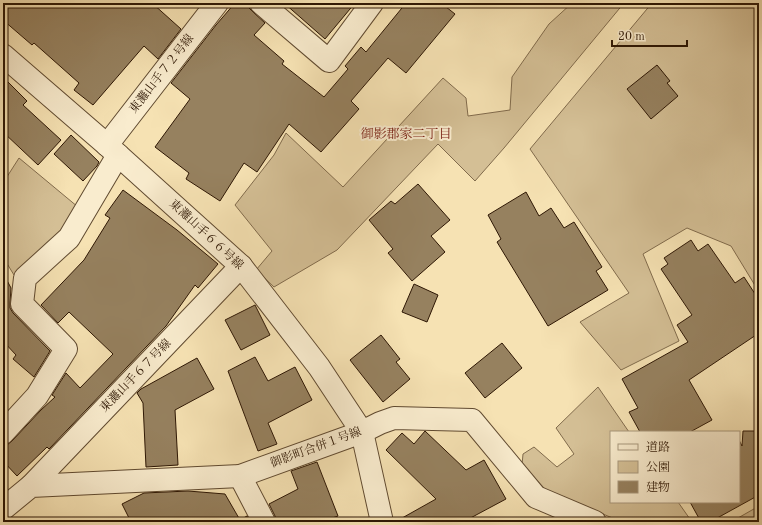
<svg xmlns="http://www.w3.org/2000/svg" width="762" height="525" font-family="'Old Standard TT','Noto Serif JP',serif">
<rect width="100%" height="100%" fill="#f6e2b3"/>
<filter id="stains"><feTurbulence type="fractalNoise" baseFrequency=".005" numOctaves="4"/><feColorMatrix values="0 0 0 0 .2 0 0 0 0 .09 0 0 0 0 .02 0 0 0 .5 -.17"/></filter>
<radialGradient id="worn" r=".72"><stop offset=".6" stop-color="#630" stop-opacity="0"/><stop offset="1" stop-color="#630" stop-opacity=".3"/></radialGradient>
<g fill="#d4bf95" stroke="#816b4c">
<path d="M572 3H624L504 148 475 181 438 144 337 250 274 287 256 270 272 251 235 205 274 155 286 133 343 187 443 78 466 98 468 116 510 110 512 77 549 24Z"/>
<path d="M652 3H759V292L731 246 687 228 643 254 679 341 621 370 580 322 629 293 530 149Z"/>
<path d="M19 158 78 207 59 239 14 275 3 257V183Z"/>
<path d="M598 387 629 432H611V502H678L692 522H622L546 490 522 465 523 454 534 447 557 467 574 454 556 428Z"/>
<path d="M759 506V522H731Z"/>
</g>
<g fill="#96815f" stroke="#2e1704">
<path d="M3 3H152L181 29 158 59 144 46 93 105 74 90 79 83 34 43 32 45 3 20Z"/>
<path d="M235 3H249V8L253 12 265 23 254 35 284 61 282 64 324 97 348 69 345 66 361 47 366 52 406 3H441L455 14 406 73 388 58 351 101 359 109 321 152 289 124 257 172 244 163 220 201 186 179 189 173 155 147 190 99 171 83 216 25Z"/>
<path d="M284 3H355L325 39Z"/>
<path d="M657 65 670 81 667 83 678 96 651 119 627 89Z"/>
<path d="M3 77 27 101 23 105 61 140 38 165 3 132Z"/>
<path d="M71 135 99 162 97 166 83 181 54 154Z"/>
<path d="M418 184 450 220 431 236 445 252 412 281 388 253 393 249 369 220 391 201 395 204Z"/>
<path d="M123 190 177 230 218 264 198 288 195 285 166 326 50 448 49 449 47 447 17 476 3 461V445H7L12 441 41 410 55 397 52 395 66 373 80 388 113 354 69 312 58 323 41 305 84 260 110 218 105 215Z"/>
<path d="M526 192 539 216 551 208 564 228 574 222 602 267 596 271 608 290 548 326 497 242 501 239 488 215Z"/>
<path d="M691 240 698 251 708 244 735 283 744 277 759 300V333L689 380 712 420 690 432H640L629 412 638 408 622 379 688 342 677 325 692 315 661 269 668 264 664 258Z"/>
<path d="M3 273 11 288 10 303V308L13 313 50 351 34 377 13 359 16 355 3 341Z"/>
<path d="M414 284 438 295 427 322 402 312Z"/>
<path d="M255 305 270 335 241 350 225 320Z"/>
<path d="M381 335 400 359 396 362 410 379 383 402 350 360Z"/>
<path d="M502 343 522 368 485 398 465 373Z"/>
<path d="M255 357 268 381 295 367 312 400 268 423 277 444 258 451 228 371Z"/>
<path d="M197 358 214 389 175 410 178 465 146 467 143 403 137 393 141 389Z"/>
<path d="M425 431 466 470 484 460 506 499 463 522H395L436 499 386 450 402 433 414 444Z"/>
<path d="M743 431H759V495L710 522H701L690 502H739V440L742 446Z"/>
<path d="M317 462 338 516 321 522H276L275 516 269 504 298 489 291 471Z"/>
<path d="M188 491 225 494 240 520 247 516 250 522H131L122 504 144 493Z"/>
</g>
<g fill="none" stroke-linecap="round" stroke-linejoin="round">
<g stroke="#604a30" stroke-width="24">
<g id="minor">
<path d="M261 3 329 61 372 3"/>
<path d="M3 55 107 145 241 266 319 367 362 432 382 522"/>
<path d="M107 145 217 3"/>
<path d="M3 433 37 396 66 349 22 304 25 278 69 238 118 155"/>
<path d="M240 476 264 522"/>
<path d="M31 486 241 266"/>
<path d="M3 509 31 486 240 476 362 432 380 423 394 418 472 420 536 497 595 522"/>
</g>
</g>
<use href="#minor" stroke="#f9ecce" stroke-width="22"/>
</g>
<g text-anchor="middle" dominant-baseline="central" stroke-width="4" stroke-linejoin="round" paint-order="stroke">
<g font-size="12" fill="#2e1704" stroke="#f9ecce">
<text transform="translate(162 74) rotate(-52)">東灘山手７２号線</text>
<text transform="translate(206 235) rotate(43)">東灘山手６６号線</text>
<text transform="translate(136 376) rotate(-46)">東灘山手６７号線</text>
<text transform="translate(316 448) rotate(-20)">御影町合併１号線</text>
</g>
<g font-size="13" fill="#7a1f14" stroke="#f9ecce">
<text x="406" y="134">御影郡家二丁目</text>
</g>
</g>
<rect width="762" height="525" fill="none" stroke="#f6e2b3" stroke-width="16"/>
<rect x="4" y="4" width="754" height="517" fill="none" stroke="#2e1704" stroke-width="2"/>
<rect x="8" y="8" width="746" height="509" fill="none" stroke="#2e1704"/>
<rect x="610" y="431" width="130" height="72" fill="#f9ecce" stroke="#a8977d"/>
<rect x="618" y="444" width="20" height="6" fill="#f9ecce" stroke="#a8977d"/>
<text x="646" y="451" font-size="12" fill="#2e1704">道路</text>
<rect x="618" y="461" width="20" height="12" fill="#d4bf95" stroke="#a8977d"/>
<text x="646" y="471" font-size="12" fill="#2e1704">公園</text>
<rect x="618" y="481" width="20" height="12" fill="#96815f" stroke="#a8977d"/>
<text x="646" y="491" font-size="12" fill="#2e1704">建物</text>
<path d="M612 40v6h75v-6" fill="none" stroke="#2e1704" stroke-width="2"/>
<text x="618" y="40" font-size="12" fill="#2e1704" stroke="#f9ecce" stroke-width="3" paint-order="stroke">20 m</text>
<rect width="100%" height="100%" filter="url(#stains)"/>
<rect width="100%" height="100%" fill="url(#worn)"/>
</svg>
